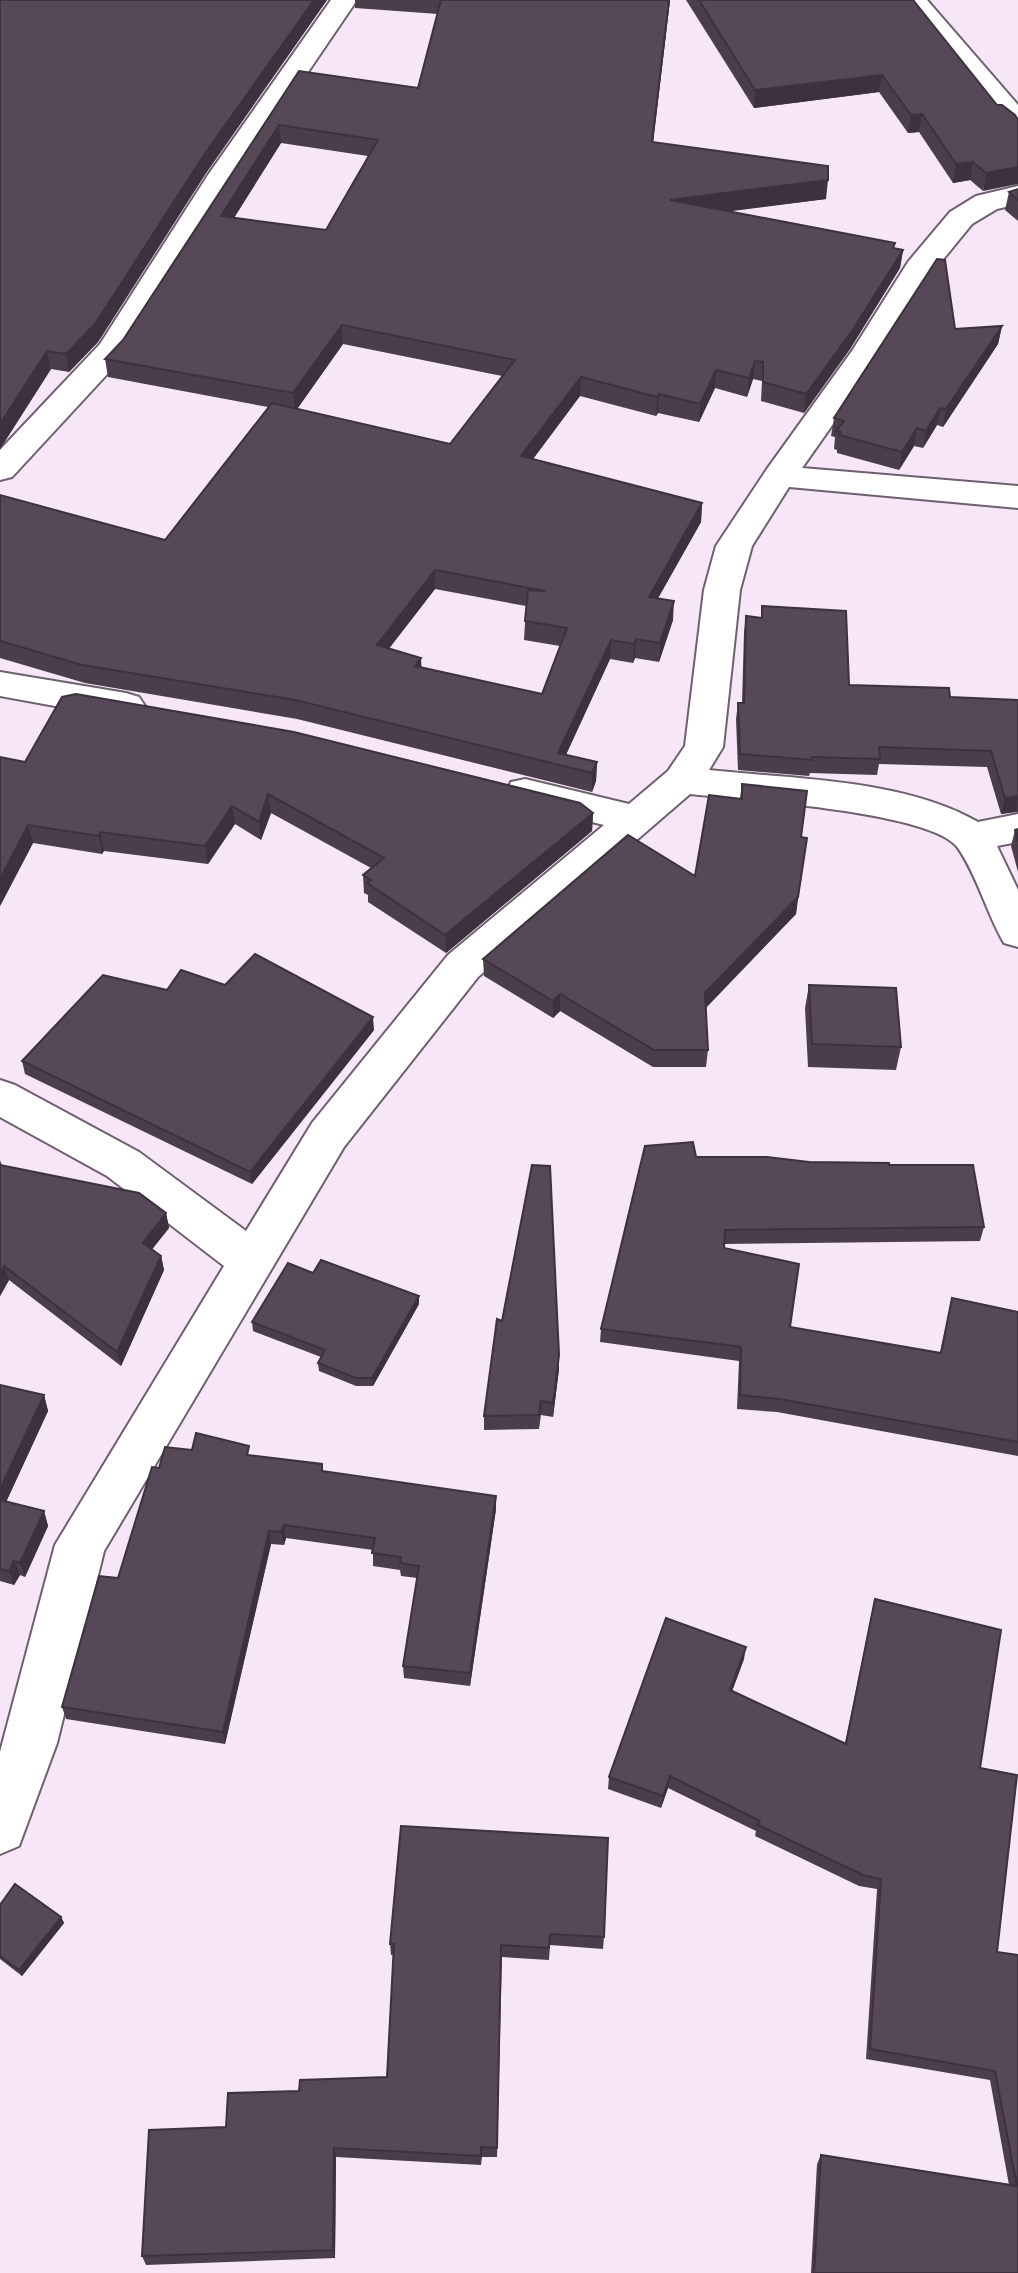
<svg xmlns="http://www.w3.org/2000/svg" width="1018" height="2273" font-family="'Public Sans',sans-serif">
<rect width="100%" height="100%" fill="#f7e6f8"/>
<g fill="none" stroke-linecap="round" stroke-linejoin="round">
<g stroke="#6e606f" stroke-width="4">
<g id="minor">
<path d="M331 0H357L238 175 123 357 12 477 0 480V450L100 344 208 175Z"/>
<path d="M900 0H927L1018 105V132L1008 129Z"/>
<path d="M1018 186V204L997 209 972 224 932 273 883 353 802 468 1018 486V508L789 487 752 546 740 590 723 747 709 770C793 779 904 779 978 822L1018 814V842L997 846 1018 890V947L1004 943C987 914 977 875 958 848 932 811 740 800 690 794L478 977 344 1147 104 1551 57 1743 19 1846 0 1854V1752L55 1545 224 1266 107 1176 0 1117V1080L15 1085 139 1152 246 1231 312 1123 448 955 604 825 511 802 506 792 511 782 525 779 629 804 668 771 685 746 704 590 716 546 767 469 852 351 908 262 950 212 976 196Z"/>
<path d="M0 672 126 693 139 697 145 706 139 715 126 719 0 696Z"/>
</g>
</g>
<use href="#minor" fill="#fff" fill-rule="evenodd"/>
</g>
<g fill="#4a3e4b" fill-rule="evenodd">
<path d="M0 0H327L206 173 98 342 69 372 51 369 0 449Z"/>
<path d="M355 0H670L653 142 826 199 727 211 903 250 900 268 850 349 804 413 761 401 762 381 753 379 747 397 715 388 699 422 658 413 656 416 580 396 533 459 702 503 701 522 658 598 673 620 659 662 635 658 633 663 610 659 566 755 597 762 596 781 592 792 297 719 85 683 0 658V495L165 540 268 407 108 377 105 359 123 340 299 71 418 88 438 14 355 8ZM281 143 368 156 326 230 234 218ZM343 344 502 376 450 444 297 409ZM435 589 526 606 524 640 560 646 542 694 421 668 389 648Z"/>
<path d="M686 0H913L997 105H1002L983 191 970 180 953 183 919 132 908 133 879 92 754 108Z"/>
<path d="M1018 189V221L1005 210 1009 192Z"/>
<path d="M1002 326 998 344 943 427 937 425 923 448 914 446 899 470 837 453V450L834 449 835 437 831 436 834 418 955 329Z"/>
<path d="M762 606 849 685 950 697 1018 700V812L1001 814 987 767 879 764 877 775 810 773 809 776 738 770 736 719 738 703H742L744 632 746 616 761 618Z"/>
<path d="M25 762 593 813 592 831 446 953 368 902V895L364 893 363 875 371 868 271 813 261 840 235 824 208 864 104 851 102 854 33 843 0 906Z"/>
<path d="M742 784 801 837 796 914 706 1008 708 1050 706 1067H653L560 1011 553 1018 484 976 483 959 695 876 740 798Z"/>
<path d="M1018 829V872L1011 846 1015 830Z"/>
<path d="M225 985 374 1030 252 1184 25 1074 22 1061 167 990Z"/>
<path d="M809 985 901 1047 896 1070 808 1067 805 1008Z"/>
<path d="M696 1157 889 1165 984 1227 980 1241 724 1244V1248L790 1327 940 1353 952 1298 1018 1312V1456L777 1412 737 1409 739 1361 600 1342 601 1329Z"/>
<path d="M0 1160 2 1166 166 1213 169 1228 152 1249 161 1256 164 1270 121 1366 9 1280 0 1296Z"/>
<path d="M313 1273 419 1304 373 1386H356L319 1371 318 1363 321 1357 253 1331 252 1322Z"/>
<path d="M559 1369 553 1417 541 1415 539 1429 484 1430V1416Z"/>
<path d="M0 1385 44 1395 48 1411 6 1502 44 1511 48 1526 25 1577 20 1575 14 1585 0 1581Z"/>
<path d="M250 1455 322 1464 323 1471 496 1509 470 1686 404 1678 403 1666 417 1578 401 1576 400 1570 373 1566V1550L286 1538 284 1545 271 1544 225 1744 66 1719 62 1707 118 1578Z"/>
<path d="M875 1599 980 1768 997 1952 1018 1955V2273H811L817 2164 821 2155 1009 2185 990 2080 866 2059 877 1889 859 1886 755 1836 756 1831 668 1788 661 1808 608 1789 609 1777 744 1659 732 1691 845 1743Z"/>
<path d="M401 1826 604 1937 603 1949 550 1945 549 1960 502 1957 497 2157H482L481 2165 336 2157 335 2258 146 2265 142 2256 226 2127 299 2091 387 2077 393 1955H391L390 1944Z"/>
<path d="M0 1905 61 1917 64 1923 22 1976 0 1959Z"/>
</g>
<g fill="#3c323d">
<path d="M314 0H327L206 173 98 342 69 372 66 354 204 155Z"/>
<path d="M669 0H670L651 160 652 142Z"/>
<path d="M882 75 879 92 754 108 755 90Z"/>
<path d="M922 114 919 132 908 133 911 115Z"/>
<path d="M279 125 281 143 223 235 221 216Z"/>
<path d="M973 162 970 180 953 183 956 164Z"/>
<path d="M1018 167V184L983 191 986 173Z"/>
<path d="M828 180 826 199 669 219 670 200Z"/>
<path d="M903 250 900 268 850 349 804 413 806 394Z"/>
<path d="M342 325 343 344 295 412 293 393Z"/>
<path d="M1002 326 998 344 943 427 946 409Z"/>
<path d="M47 351 51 369 0 449V424Z"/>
<path d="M755 361 753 379 747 397 749 378Z"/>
<path d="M716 370 715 388 699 422 700 404Z"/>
<path d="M581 377 580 396 521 475V456Z"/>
<path d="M659 394 658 413 656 416 657 397Z"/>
<path d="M940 408 937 425 923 448 926 431Z"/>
<path d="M917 428 914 446 899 470 902 452Z"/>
<path d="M702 503 701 522 648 616 649 597Z"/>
<path d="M435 570V589L378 663 377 645Z"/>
<path d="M674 601 673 620 659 662 660 643Z"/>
<path d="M636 639 635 658 633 663 634 644Z"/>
<path d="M611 640 610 659 561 765 558 753Z"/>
<path d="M421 658 422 677 415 666Z"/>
<path d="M597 762 596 781 592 792V773Z"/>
<path d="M268 794 271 813 261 840 259 822Z"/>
<path d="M1018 796 1017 811 1001 814 1005 798Z"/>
<path d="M232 806 235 824 208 864 205 846Z"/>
<path d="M593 813 592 831 446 953 445 935Z"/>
<path d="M28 825 33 843 0 906V879Z"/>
<path d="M100 832 104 851 102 854 99 836Z"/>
<path d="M807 838 796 914 703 1010 705 993Z"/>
<path d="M560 994V1011L553 1018V1001Z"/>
<path d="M373 1017 374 1030 252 1184 250 1172Z"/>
<path d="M166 1213 169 1228 146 1257 143 1243Z"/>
<path d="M161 1256 164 1270 121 1366 117 1352Z"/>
<path d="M4 1266 9 1280 0 1296V1274Z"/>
<path d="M419 1296V1304L373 1386 372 1378Z"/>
<path d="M559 1355V1369L553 1417V1403Z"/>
<path d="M44 1395 48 1411 1 1513 0 1489Z"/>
<path d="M496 1496V1509L470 1686V1673Z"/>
<path d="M44 1511 48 1526 25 1577 20 1563Z"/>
<path d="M284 1525 286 1538 284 1545 281 1532Z"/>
<path d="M269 1531 271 1544 225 1744 223 1732Z"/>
<path d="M14 1561 20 1575 14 1585 9 1571Z"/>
<path d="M746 1647 744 1659 728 1702 730 1690Z"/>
<path d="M670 1776 668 1788 661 1808 663 1796Z"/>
<path d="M61 1917 64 1923 22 1976 19 1970Z"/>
<path d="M334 2148 336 2157 335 2258 333 2250Z"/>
</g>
<g fill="#564857" stroke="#3c323d" stroke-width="2" fill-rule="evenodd">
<path d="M0 0H314L204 155 95 324 66 354 47 351 0 424Z"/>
<path d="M441 0H669L652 142 828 166V180L670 200 895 243 893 248 903 250 852 331 806 394 763 382V362L755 361 749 378 716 370 700 404 659 394 657 397 581 377 521 456 702 503 649 597 674 601 660 643 636 639 634 644 611 640 558 753 597 762 592 773 295 700 82 665 0 641V495L165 540 272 403 450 444 515 360 342 325 293 393 105 359 123 340 299 71 418 88ZM279 125 378 140 326 230 221 216ZM435 570 545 591 528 590 525 621 567 628 542 694 415 666 421 658 377 645Z"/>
<path d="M699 0H913L997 105H1002L1015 115 1018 120V167L986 173 973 162 956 164 922 114 911 115 882 75 755 90Z"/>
<path d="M1018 189V200L1009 192Z"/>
<path d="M937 259 945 260 955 329 1002 326 946 409 940 408 926 431 917 428 902 452 839 435 841 432 836 431 844 421 834 418Z"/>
<path d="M762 606 846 611 849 685 949 688 950 697 1018 700V796L1005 798 991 751 879 747 880 759 812 757V760L740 754 738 703H744L746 616 762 618Z"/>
<path d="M76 694 294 732 580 803 593 813 445 935 367 883 371 880 363 875 384 858 268 794 259 822 232 806 205 846 100 832 99 836 28 825 0 879V757L25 762 62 697Z"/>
<path d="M742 784 807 791 801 837 807 838 798 897 705 993 708 1050H654L560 994 553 1001 483 959 628 835 695 876 709 795 742 799Z"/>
<path d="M1018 829V842L1015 830Z"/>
<path d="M255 954 373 1017 250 1172 22 1061 103 975 167 990 181 970 225 985Z"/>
<path d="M809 985 896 988 901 1047 812 1044Z"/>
<path d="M693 1142 696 1157H767L809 1162 889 1163V1165H973L984 1227 725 1230 724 1248 799 1264 790 1327 941 1353 952 1298 1018 1312V1442L779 1399 740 1395 741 1347 601 1329 645 1146Z"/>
<path d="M0 1165 139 1193 166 1213 143 1243 161 1256 117 1352 4 1266 0 1274Z"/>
<path d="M532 1165 550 1166 559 1355 553 1403 541 1401 539 1415 484 1416 497 1319 502 1321Z"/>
<path d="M321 1260 419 1296 372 1378H356L318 1363 325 1350 252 1322 288 1263 313 1273Z"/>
<path d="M0 1385 44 1395 0 1489Z"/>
<path d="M196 1433 249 1446 247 1455 322 1464V1471L496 1496 470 1673 403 1666 419 1566 400 1563 401 1557 372 1553 375 1538 284 1525 281 1532 269 1531 223 1732 62 1707 99 1576 118 1578 152 1467 159 1468 165 1447 192 1450Z"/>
<path d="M0 1500 44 1511 20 1563 14 1561 9 1571 0 1569Z"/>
<path d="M875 1599 1001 1630 980 1768 1017 1775 997 1952 1018 1955V2273H814L821 2155 1017 2186 995 2071 870 2049 881 1879 863 1875 758 1825 760 1821 670 1776 663 1796 609 1777 666 1618 746 1647 730 1690 846 1744Z"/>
<path d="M401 1826 608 1838 604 1937 550 1934 549 1948 501 1945 497 2148 481 2147V2156L334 2148 333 2250 142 2256 149 2130 226 2127 228 2093 299 2091 300 2080 387 2077 394 1944H390Z"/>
<path d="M15 1884 61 1917 19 1970 0 1956V1905Z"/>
</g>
</svg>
